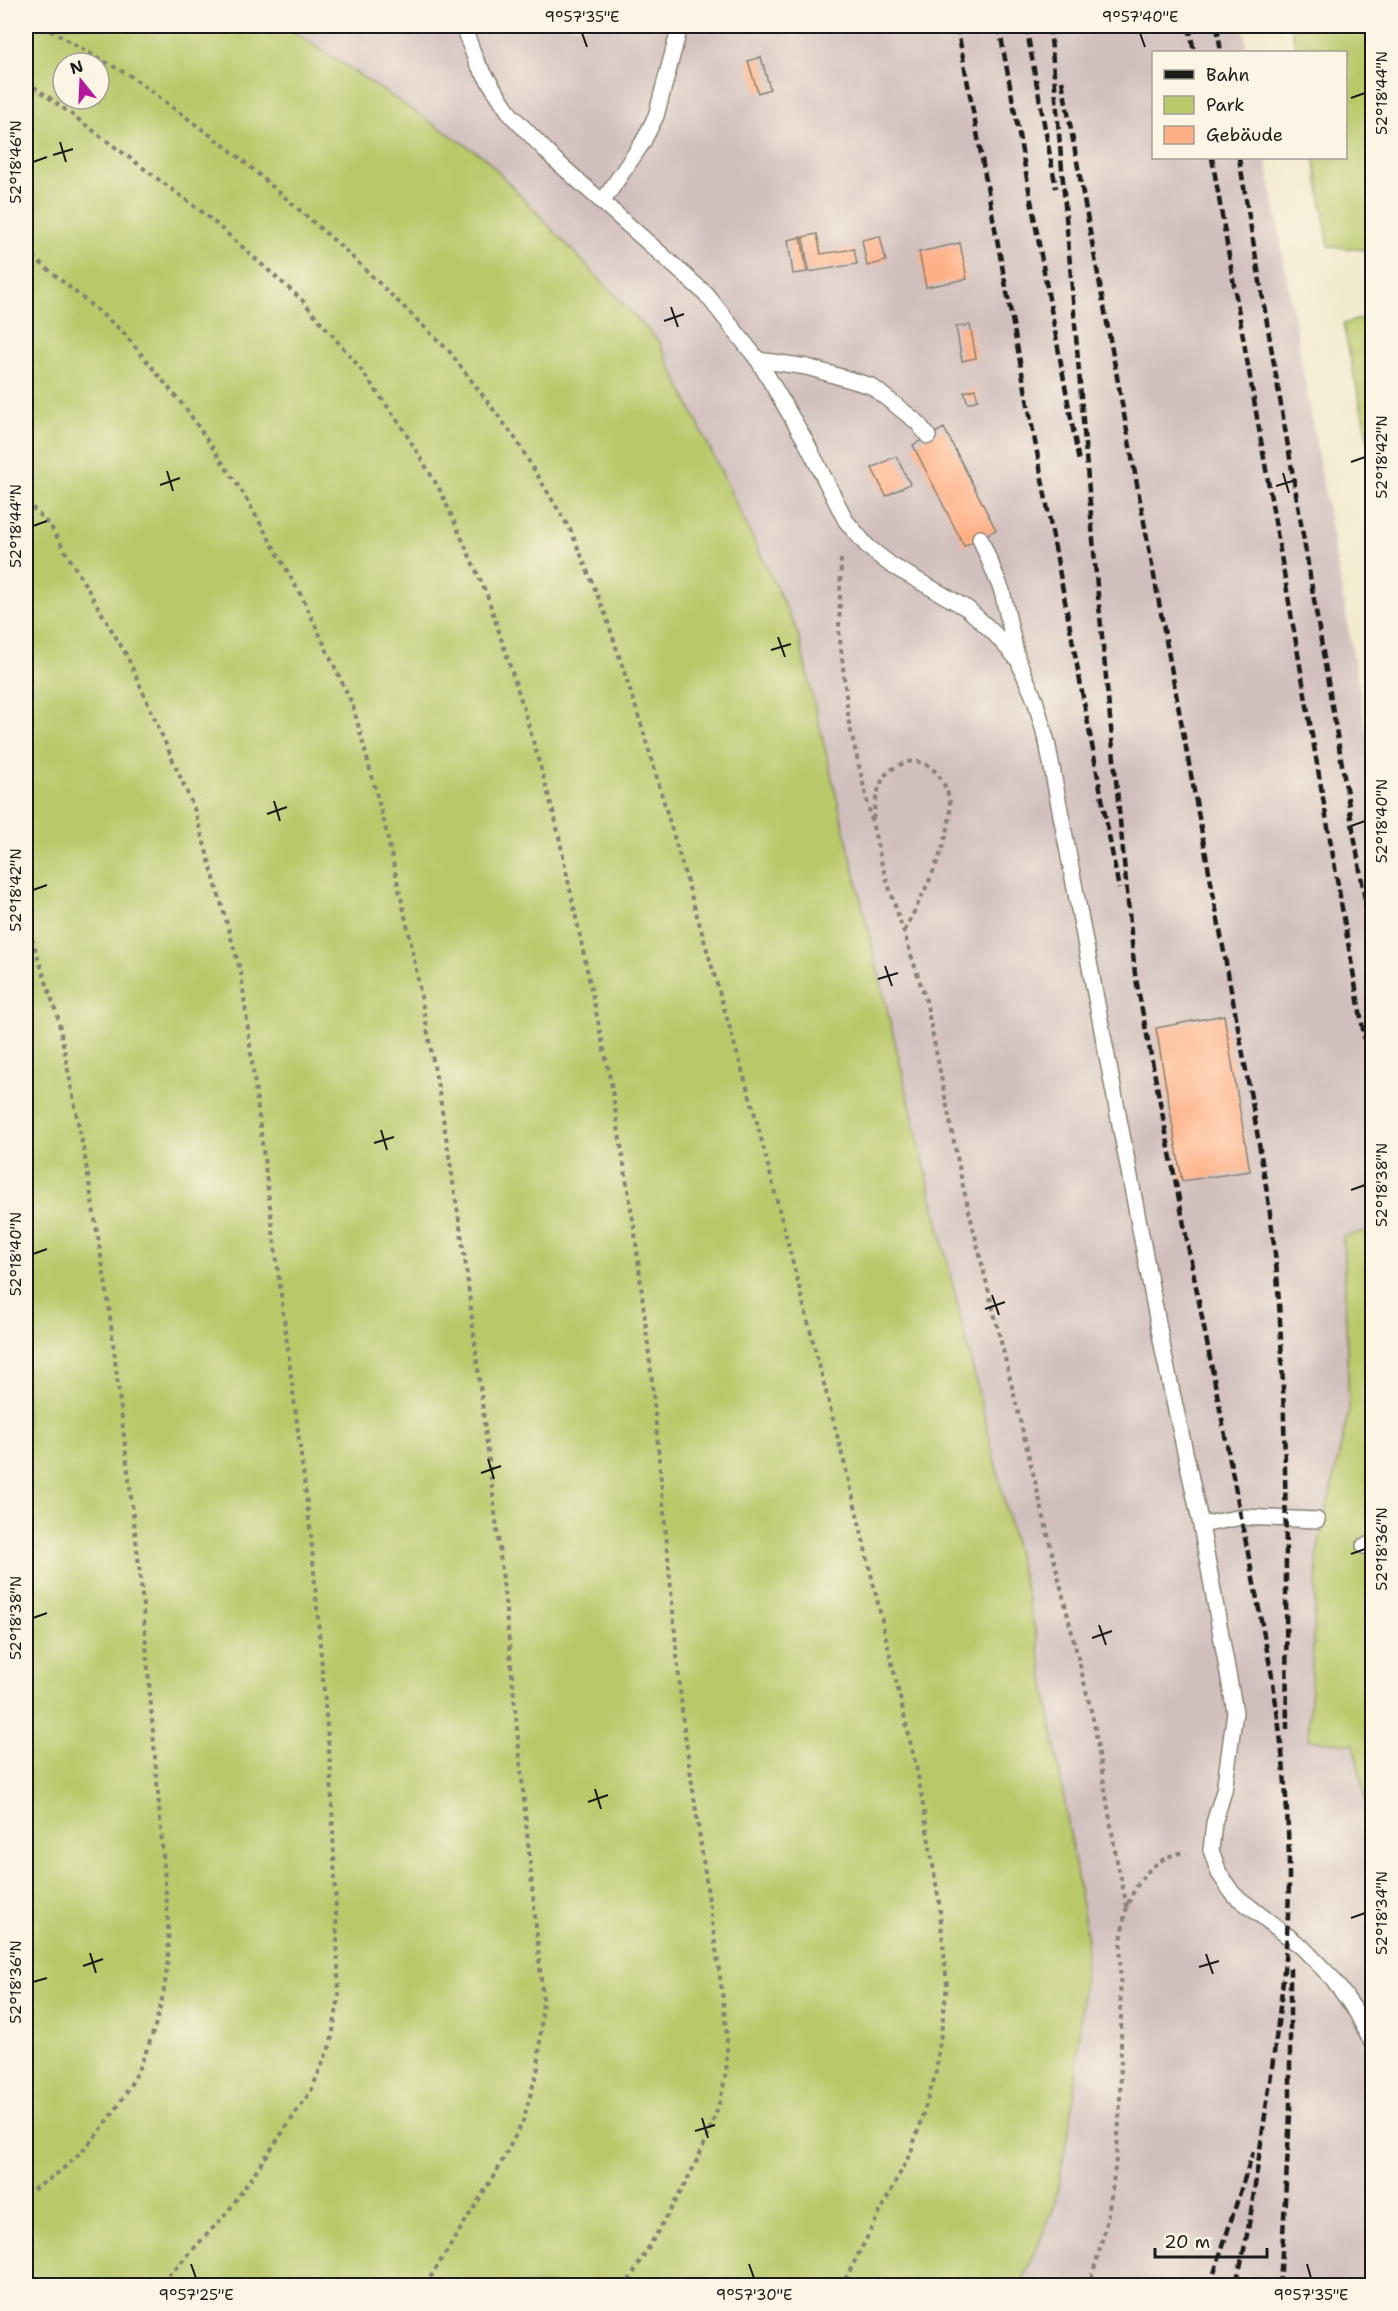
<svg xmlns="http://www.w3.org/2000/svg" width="1398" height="2311" font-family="'Shantell Sans',sans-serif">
<rect width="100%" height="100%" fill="#fcf5e5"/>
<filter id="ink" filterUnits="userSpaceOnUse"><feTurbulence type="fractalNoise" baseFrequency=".0167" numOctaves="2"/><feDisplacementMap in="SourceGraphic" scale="12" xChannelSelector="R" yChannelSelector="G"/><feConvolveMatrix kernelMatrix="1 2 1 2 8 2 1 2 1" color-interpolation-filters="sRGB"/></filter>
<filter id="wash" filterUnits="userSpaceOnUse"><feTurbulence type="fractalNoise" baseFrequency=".008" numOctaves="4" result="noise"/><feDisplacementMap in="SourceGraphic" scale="24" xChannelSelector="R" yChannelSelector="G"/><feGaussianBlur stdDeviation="1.35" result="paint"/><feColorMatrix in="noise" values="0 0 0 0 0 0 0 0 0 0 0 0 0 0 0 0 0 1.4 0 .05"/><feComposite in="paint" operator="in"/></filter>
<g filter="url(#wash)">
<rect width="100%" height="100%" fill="#f1e9cc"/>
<path fill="#d1bfbe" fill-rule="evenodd" d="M26 26H1243L1248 52H1154V158H1266L1372 763V2285L26 2286ZM63 63H99V99H63Z"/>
<g fill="#b9c96b" stroke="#6a7244" stroke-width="1.5" fill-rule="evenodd">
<path d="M26 26H285L484 157 659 342 797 631 1037 1638 1087 1936 1074 2101 1054 2207 1021 2285H26ZM63 63H99V99H63Z"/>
<path d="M1291 26H1372V258L1363 250 1329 246 1314 158H1346V52H1296Z"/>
<path d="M1372 315V459L1343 324Z"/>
<path d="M1369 1230 1372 1249V1834L1354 1744 1308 1740 1318 1548 1349 1410 1343 1237Z"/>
</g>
<g id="blocks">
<g fill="#feaf85">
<path d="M761 57 770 89 758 93 748 61Z"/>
<path d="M817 234 821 254 854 249 857 264 809 272 803 237Z"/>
<path d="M880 236 886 261 867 266 862 240Z"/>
<path d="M801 237 807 272 793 274 788 240Z"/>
<path d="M960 243 967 279 926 287 919 252Z"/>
<path d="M970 325 976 358 962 361 956 327Z"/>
<path d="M975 389 978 400 968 403 964 392Z"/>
<path d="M944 428 996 530 964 546 913 445Z"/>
<path d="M896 456 910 484 886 496 872 468Z"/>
<path d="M1224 1015 1250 1171 1182 1181 1156 1028Z"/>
</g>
</g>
</g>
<g filter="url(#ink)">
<use href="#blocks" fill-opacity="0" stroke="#868274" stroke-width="1.5"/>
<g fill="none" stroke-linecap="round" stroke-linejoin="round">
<g stroke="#868274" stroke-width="18">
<g id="lane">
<path d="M463 26 477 63 511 115 555 160 706 294 758 360 805 440 846 521 868 547 891 565 968 609 994 633 1018 660 1035 700 1047 742 1165 1360 1201 1525 1235 1712 1224 1791 1214 1823 1211 1850 1219 1873 1233 1894 1302 1947 1333 1979 1357 2013 1372 2043"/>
<path d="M603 201 643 142 656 116 680 26"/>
<path d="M758 360 807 367 871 386 917 422 928 436"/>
<path d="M980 538 1002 591 1017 657"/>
<path d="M1201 1525 1242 1517 1317 1520"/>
<path d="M1364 1546 1372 1544"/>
</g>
</g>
<g stroke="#868274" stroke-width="4" stroke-dasharray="4.5 4.5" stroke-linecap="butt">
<path d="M42 26 132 77 234 153 344 249 449 351 515 438 571 531 606 616 642 727 754 1111 854 1501 918 1775 939 1902 947 1985 936 2073 911 2152 842 2286"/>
<path d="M26 82 40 91 205 214 302 300 356 363 400 424 440 490 487 595 523 706 555 818 611 1083 635 1233 652 1381 683 1721 722 1991C725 2019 730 2050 725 2078 712 2151 662 2222 626 2286"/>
<path d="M26 251 122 331 187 410 243 493 302 597 353 706 384 822 410 938 440 1098 465 1259 503 1580 543 2000 538 2068 523 2121 498 2169 425 2286"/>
<path d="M26 501 51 527 127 656 194 808 241 973 311 1536 331 1775 339 1995 331 2043 311 2091 227 2213 172 2272 152 2286"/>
<path d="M841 559 839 630 849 723 882 865 926 1001 962 1182 1094 1723 1116 1856 1127 1907"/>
<path d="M873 819C875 804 877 784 888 772 891 769 897 767 900 765 924 752 944 776 949 798 957 834 920 899 904 932"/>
<path d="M26 921 58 1018 85 1158 108 1299 141 1583 167 1906C168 1922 169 1940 168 1956 163 2036 123 2120 60 2171 49 2180 37 2187 26 2194"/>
<path d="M1088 2286C1117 2208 1121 2121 1121 2039 1122 2000 1116 1944 1127 1907 1136 1880 1157 1855 1186 1852"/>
</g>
<use href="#lane" stroke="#fff" stroke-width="15"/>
<g stroke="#1c1c1c" stroke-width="4.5" stroke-dasharray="9 4.5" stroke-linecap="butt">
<path d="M957 26 1119 889"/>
<path d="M999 26 1079 462"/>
<path d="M1026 26 1056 188"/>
<path d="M1050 26 1096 575 1135 974 1272 1676C1282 1742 1289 1809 1289 1875 1289 1959 1275 2047 1263 2129 1255 2182 1250 2234 1235 2286"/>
<path d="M1189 26 1194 52"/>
<path d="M1217 26 1221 52"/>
<path d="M1062 81 1253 1108C1263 1168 1274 1228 1278 1288 1288 1435 1285 1583 1287 1729"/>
<path d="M1212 158 1372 1081"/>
<path d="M1239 158 1372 941"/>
<path d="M1210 2286 1253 2152"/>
<path d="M1280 2286 1290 2114V1968"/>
</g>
</g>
</g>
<path fill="none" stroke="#1c1c1c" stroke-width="2" d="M582 33 587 47M1140 33 1145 47M1351 98 1365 93M60 142 66 162M53 155 73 149M33 162 47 157M671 307 678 327M664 321 684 314M1351 462 1365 457M167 471 173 491M1283 473 1289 493M160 485 180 478M1276 486 1296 480M33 526 47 521M778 637 785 657M771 650 791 644M274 801 280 821M267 814 287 807M1351 826 1365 821M33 890 47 885M885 966 892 986M878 979 898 973M381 1130 387 1150M374 1143 394 1137M1351 1190 1365 1185M33 1254 47 1249M992 1295 999 1315M985 1309 1005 1302M488 1459 494 1479M481 1473 501 1466M1351 1554 1365 1549M33 1618 47 1613M1099 1625 1106 1645M1092 1638 1112 1631M595 1789 601 1809M588 1802 608 1795M1351 1918 1365 1913M90 1953 96 1973M1206 1954 1213 1974M83 1966 103 1959M1199 1967 1219 1961M33 1982 47 1978M702 2118 708 2138M695 2131 715 2125M191 2264 196 2278M749 2264 754 2278M1307 2264 1311 2278"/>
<rect width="1398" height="2311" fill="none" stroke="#fcf5e5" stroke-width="66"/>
<rect x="1152" y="51" width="195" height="108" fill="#fcf5e5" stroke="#a29e95" stroke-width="1.5"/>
<rect x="1164" y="70" width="30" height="9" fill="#1c1c1c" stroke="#a29e95" stroke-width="1.5"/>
<text x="1206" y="81" font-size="18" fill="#1c1c1c">Bahn</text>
<rect x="1164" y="96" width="30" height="18" fill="#b9c96b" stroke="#a29e95" stroke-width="1.5"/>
<text x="1206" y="111" font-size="18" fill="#1c1c1c">Park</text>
<rect x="1164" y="126" width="30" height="18" fill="#feaf85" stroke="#a29e95" stroke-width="1.5"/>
<text x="1206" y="141" font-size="18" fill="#1c1c1c">Gebäude</text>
<g transform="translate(81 81) rotate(342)"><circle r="28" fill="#fcf5e5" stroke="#a29e95" stroke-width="1.5"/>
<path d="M0-4.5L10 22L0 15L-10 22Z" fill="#b5179e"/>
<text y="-9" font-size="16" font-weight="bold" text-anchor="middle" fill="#1c1c1c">N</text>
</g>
<path d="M1155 2248v9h112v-9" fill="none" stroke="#1c1c1c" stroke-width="3"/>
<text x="1164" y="2248" font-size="18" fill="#1c1c1c" stroke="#fcf5e5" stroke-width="4.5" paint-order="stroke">20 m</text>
<rect x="33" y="33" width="1332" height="2245" fill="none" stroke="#1c1c1c" stroke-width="2"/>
<g font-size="15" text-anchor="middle" fill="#1c1c1c">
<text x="582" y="22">9°57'35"E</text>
<text x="1140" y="22">9°57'40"E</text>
<text transform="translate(1382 93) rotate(-90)" y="5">52°18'44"N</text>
<text transform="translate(16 162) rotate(-90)" y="5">52°18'46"N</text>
<text transform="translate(1382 457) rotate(-90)" y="5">52°18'42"N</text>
<text transform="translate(16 526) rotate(-90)" y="5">52°18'44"N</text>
<text transform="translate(1382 821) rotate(-90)" y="5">52°18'40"N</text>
<text transform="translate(16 890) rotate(-90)" y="5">52°18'42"N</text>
<text transform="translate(1382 1185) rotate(-90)" y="5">52°18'38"N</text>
<text transform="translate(16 1254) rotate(-90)" y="5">52°18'40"N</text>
<text transform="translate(1382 1549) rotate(-90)" y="5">52°18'36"N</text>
<text transform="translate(16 1618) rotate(-90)" y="5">52°18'38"N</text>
<text transform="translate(1382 1913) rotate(-90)" y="5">52°18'34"N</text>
<text transform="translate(16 1982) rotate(-90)" y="5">52°18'36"N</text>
<text x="196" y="2300">9°57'25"E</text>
<text x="754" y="2300">9°57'30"E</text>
<text x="1311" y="2300">9°57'35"E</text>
</g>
</svg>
